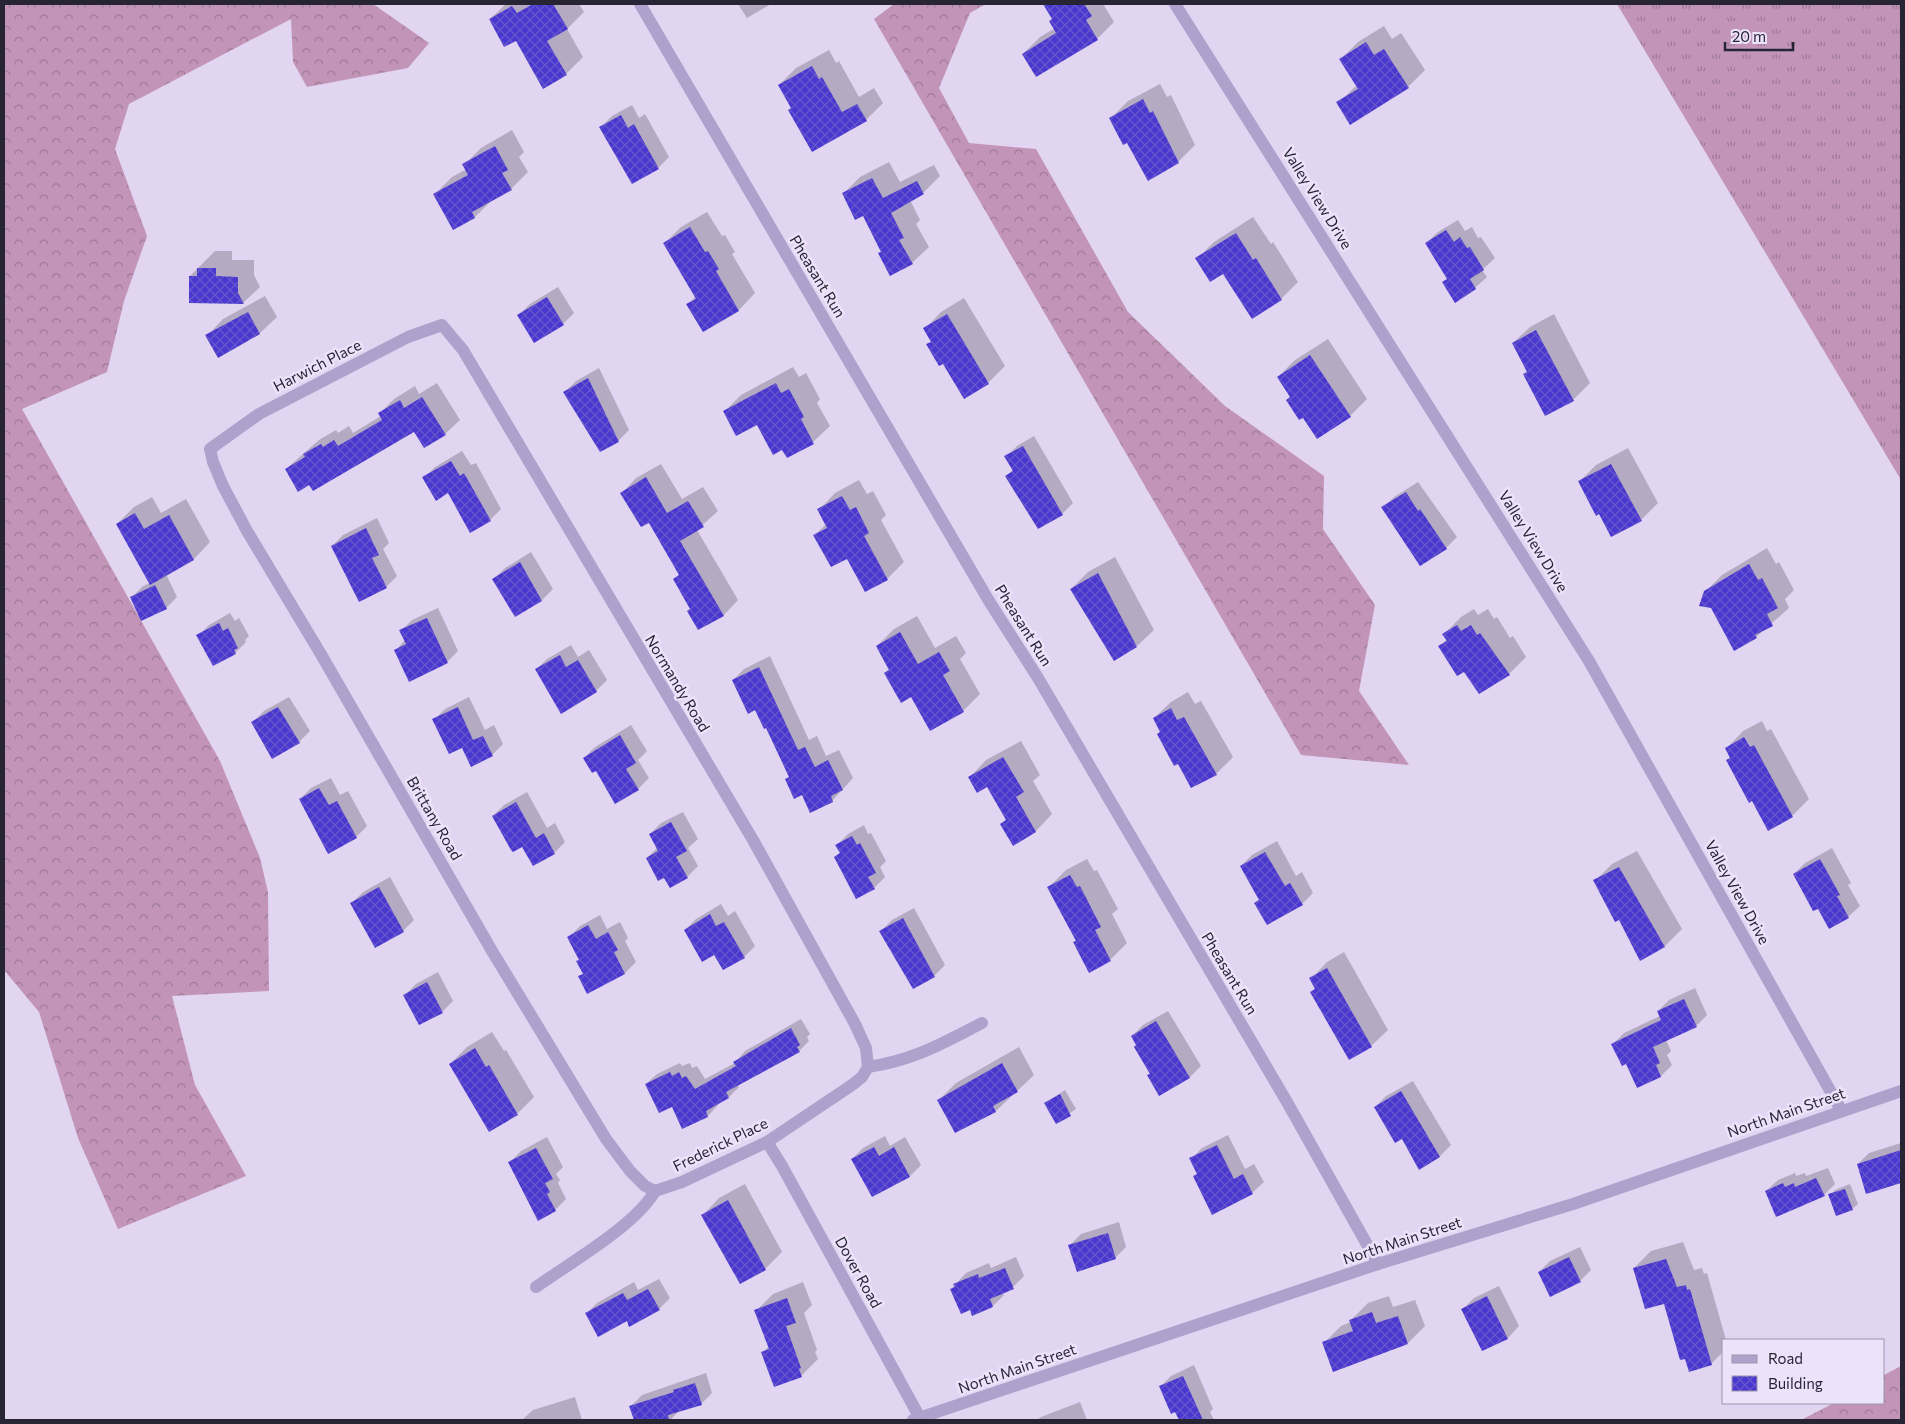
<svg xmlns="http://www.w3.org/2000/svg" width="1905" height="1424" font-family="Commissioner,sans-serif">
<defs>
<pattern id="grass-tufts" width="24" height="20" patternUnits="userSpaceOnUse" patternTransform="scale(1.25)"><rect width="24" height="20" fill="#c295b8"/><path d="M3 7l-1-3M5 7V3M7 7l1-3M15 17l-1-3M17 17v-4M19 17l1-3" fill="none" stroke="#9e7996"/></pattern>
<pattern id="forest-crowns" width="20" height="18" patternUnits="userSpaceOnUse" patternTransform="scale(1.25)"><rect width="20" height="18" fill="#c295b8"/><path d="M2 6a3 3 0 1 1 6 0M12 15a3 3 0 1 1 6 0" fill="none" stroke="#9e7996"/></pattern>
<pattern id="building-cross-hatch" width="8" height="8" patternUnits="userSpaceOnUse" patternTransform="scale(1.25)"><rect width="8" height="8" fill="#4937cf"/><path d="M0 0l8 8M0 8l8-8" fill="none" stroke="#6658cc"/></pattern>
</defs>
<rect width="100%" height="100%" fill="#e1d5f2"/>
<path fill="url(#grass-tufts)" d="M1617 4H1901V480Z"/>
<g fill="url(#forest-crowns)">
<path d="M4 4H373L429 43 408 68 307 87 293 62 291 19 129 104 115 149 147 236 124 301 107 372 22 409 220 761 260 858 268 892 269 991 172 996 195 1085 246 1176 118 1229 78 1138 39 1012 4 970Z"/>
<path d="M894 4H986L970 13 939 88 969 143 1036 149 1128 312 1225 406 1324 476 1323 529 1375 605 1359 691 1409 765 1301 755 874 19Z"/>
<path d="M1901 1366V1420H1801L1834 1403H1884V1375Z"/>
</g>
<g fill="#0003">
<path d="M506 4H579L584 12 567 29 583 57 566 74 490 19Z"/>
<path d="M738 4H771L747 18Z"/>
<path d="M1062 4H1103L1114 22 1097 39 1023 54 1040 37 1055 28 1067 5Z"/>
<path d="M1384 26 1392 39 1401 33 1425 70 1408 87 1338 103 1357 85 1341 59 1358 42Z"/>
<path d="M829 50 836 63 839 61 859 97 874 88 883 103 866 120 792 108 779 85 796 68Z"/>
<path d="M1160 84 1167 97 1171 95 1195 145 1178 162 1127 141 1111 118 1128 101Z"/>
<path d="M632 105 639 118 645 114 669 157 658 168 632 183 601 127 612 116Z"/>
<path d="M512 130 524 152 519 157 528 172 511 189 492 200 475 217 454 228 435 194 452 177 467 169 464 165 481 148Z"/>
<path d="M889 162 900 182 934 165 940 176 923 193 910 200 920 220 916 224 929 247 912 263 879 253 882 251 863 215 843 194 860 177Z"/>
<path d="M707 212 722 236 725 235 735 252 732 254 755 293 739 310 704 330 688 304 696 296 664 244 681 227Z"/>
<path d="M1253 217 1271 244 1273 242 1298 282 1281 299 1253 317 1224 272 1197 259 1214 242Z"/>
<path d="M1458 220 1465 231 1472 227 1478 238 1481 237 1495 258 1482 270 1487 277 1475 288 1448 278 1426 243 1438 232Z"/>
<path d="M215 251H232V260H254V275L260 287 243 303 190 276Z"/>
<path d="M558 287 574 313 563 324 519 315 530 304Z"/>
<path d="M265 296 277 317 260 333 218 356 207 336 223 319Z"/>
<path d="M964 298 1005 366 988 383 943 363 928 345 932 341 925 329 941 312Z"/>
<path d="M1554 314 1590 383 1573 400 1524 374 1528 371 1513 343 1530 327Z"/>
<path d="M1328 339 1367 399 1350 416 1318 437 1278 377 1295 360Z"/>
<path d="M793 367 799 377 806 373 820 399 817 403 830 426 813 442 783 448 758 423 724 412 741 395Z"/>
<path d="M599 368 629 430 618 441 585 423 583 424 565 392 576 381Z"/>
<path d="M437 383 460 420 445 434 415 431 310 483 286 469 319 440 336 430 338 433 349 426 353 433 381 416 379 414 394 399 415 386 419 394Z"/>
<path d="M1034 436 1073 503 1062 514 1007 476 1013 469 1006 457 1017 446Z"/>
<path d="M1628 448 1658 503 1641 520 1579 482 1596 465Z"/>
<path d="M462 451 471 465 476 463 501 509 490 520 424 478 435 467Z"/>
<path d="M661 464 682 499 703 487 718 511 697 530 738 600 724 615 698 629 691 609 675 579 680 574 649 521 622 493 636 478Z"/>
<path d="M859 480 867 494 873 491 886 515 881 520 904 562 887 579 847 557 815 535 826 524 819 510 835 493Z"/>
<path d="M1418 482 1457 537 1446 548 1383 508 1394 497Z"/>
<path d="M152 497 161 513 186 499 210 542 194 559 166 574 177 597 166 608 132 597 143 586 150 583 117 524 134 507Z"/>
<path d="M377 518 389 543 383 549 397 576 386 587 332 546 343 535Z"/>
<path d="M1767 548 1776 564 1779 562 1794 590 1785 599 1789 608 1756 637 1705 592 1722 575Z"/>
<path d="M531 552 553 589 542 600 516 615 494 579 505 568Z"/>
<path d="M1115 557 1154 630 1137 646 1071 589 1088 572Z"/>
<path d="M438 608 458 651 447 662 396 650 405 640 401 631 412 620Z"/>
<path d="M1474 609 1478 615 1488 609 1494 619 1497 617 1510 638 1513 636 1526 657 1509 674 1465 670 1440 646 1447 639 1444 634 1461 617Z"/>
<path d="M230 613 235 621 239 618 249 636 245 640 246 642 235 653 214 665 198 636 209 625Z"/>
<path d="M917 616 935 648 956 636 966 653 960 659 980 694 963 711 931 729 912 696 885 673 890 668 877 646 894 629Z"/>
<path d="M571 645 578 657 589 650 607 680 596 691 536 670 547 659Z"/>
<path d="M770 656 809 740 817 736 826 756 839 750 853 778 832 801 802 793 786 780 790 776 767 726 733 680 744 669Z"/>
<path d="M1188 692 1195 704 1201 701 1233 757 1216 774 1161 731 1154 718 1171 702Z"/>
<path d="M289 697 310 731 299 742 253 722 264 711Z"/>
<path d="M469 697 485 730 494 725 503 744 492 755 462 746 434 720 445 709Z"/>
<path d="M1762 721 1767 731 1771 729 1809 799 1792 816 1731 757 1727 748 1743 731Z"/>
<path d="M631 725 647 751 638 760 649 778 638 789 584 758 595 747Z"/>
<path d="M1021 741 1040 775 1033 781 1052 814 1036 831 1013 844 1001 824 1007 819 988 786 970 777 986 760Z"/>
<path d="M331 778 340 795 348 791 367 826 356 837 300 799 311 788Z"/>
<path d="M527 792 547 828 555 823 565 842 554 853 523 846 493 816 504 805Z"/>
<path d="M683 812 698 839 688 848 698 866 687 877 664 876 647 858 657 848 650 834 661 823Z"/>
<path d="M864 825 868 834 871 833 886 861 880 867 885 877 874 888 835 857 841 852 837 845 848 834Z"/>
<path d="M1277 841 1296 876 1302 872 1313 893 1302 904 1256 903 1260 899 1241 866 1252 855Z"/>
<path d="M1832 848 1851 883 1848 885 1860 906 1848 917 1830 927 1819 907 1794 874 1805 863Z"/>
<path d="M1637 851 1682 929 1665 946 1641 959 1619 919 1595 881 1612 864Z"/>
<path d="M1087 859 1094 871 1097 870 1118 909 1112 914 1127 943 1110 960 1074 942 1077 940 1049 887 1066 870Z"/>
<path d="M390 877 414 920 403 931 352 903 363 892Z"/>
<path d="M721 904 728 916 735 911 755 946 744 957 715 953 685 930 696 919Z"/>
<path d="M914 908 945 965 934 976 881 931 892 920Z"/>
<path d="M600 915 607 929 620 922 628 938 625 941 636 962 625 973 588 992 580 977 584 973 580 959 569 937 580 926Z"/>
<path d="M1344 952 1388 1030 1371 1046 1312 992 1316 988 1311 979 1327 962Z"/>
<path d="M438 972 453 1001 442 1012 405 995 416 984Z"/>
<path d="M1695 988 1707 1015 1696 1026 1666 1040 1671 1051 1667 1055 1672 1065 1661 1076 1638 1086 1627 1062 1613 1044 1624 1033 1660 1016 1658 1011 1669 1000Z"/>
<path d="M1168 1011 1201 1066 1190 1077 1160 1095 1148 1075 1151 1073 1132 1036 1143 1025Z"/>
<path d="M801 1019 810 1034 807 1037 809 1041 799 1051 737 1084 739 1087 729 1097 717 1103 718 1105 708 1116 683 1127 672 1106 646 1084 657 1074 680 1063 682 1066 690 1063 692 1068 697 1066 705 1079 735 1063 745 1051Z"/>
<path d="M492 1032 504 1051 506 1050 534 1097 517 1114 490 1130 450 1064 467 1047Z"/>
<path d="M1019 1047 1034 1075 996 1111 939 1100 956 1083Z"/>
<path d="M1413 1081 1451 1145 1440 1156 1420 1168 1402 1138 1375 1107 1386 1096Z"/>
<path d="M1065 1090 1076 1109 1056 1122 1046 1103Z"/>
<path d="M1228 1135 1245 1169 1254 1164 1264 1182 1252 1193 1195 1176 1198 1173 1191 1159 1202 1148Z"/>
<path d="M885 1136 890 1146 905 1137 921 1165 910 1176 873 1196 852 1159 863 1148Z"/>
<path d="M547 1137 563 1167 556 1174 560 1180 558 1183 566 1199 555 1210 510 1162 521 1151Z"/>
<path d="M1901 1143V1182L1867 1192 1858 1164 1869 1153Z"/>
<path d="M1828 1168 1835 1184 1824 1195 1766 1191 1778 1180 1795 1173 1796 1176 1805 1173 1806 1176Z"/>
<path d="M745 1184 782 1252 765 1269 703 1215 719 1198Z"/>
<path d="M1850 1184 1858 1204 1852 1209 1830 1195 1835 1190Z"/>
<path d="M1119 1222 1126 1247 1115 1258 1070 1245 1081 1234Z"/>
<path d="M1683 1242 1694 1270 1702 1268 1704 1274 1707 1273 1726 1340H1724V1351L1711 1364 1664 1302 1634 1268 1651 1251Z"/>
<path d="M1580 1247 1591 1270 1580 1281 1539 1272 1550 1261Z"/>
<path d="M1016 1257 1024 1276 1013 1287 1002 1292 1004 1295 993 1306 973 1314 970 1308 951 1289 966 1273 989 1263 991 1268Z"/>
<path d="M659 1279 670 1298 659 1309 627 1320 586 1314 597 1303 634 1282 638 1290Z"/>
<path d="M803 1282 812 1305 804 1313 817 1350 815 1352 818 1359 801 1376 763 1352 769 1346 756 1311 773 1294Z"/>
<path d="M1499 1286 1519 1326 1508 1338 1483 1350 1463 1309 1474 1298Z"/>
<path d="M1389 1296 1393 1307 1415 1300 1425 1326 1408 1343H1324L1341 1326 1351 1322V1320L1368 1303Z"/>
<path d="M1194 1365 1213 1409 1210 1412 1214 1420H1180L1160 1387 1171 1376Z"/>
<path d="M706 1373 712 1393 701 1404 680 1410 670 1420H635L631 1406 642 1395Z"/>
<path d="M575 1397 582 1420H522L533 1410Z"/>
<path d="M1080 1402 1087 1420H1037L1041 1417Z"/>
</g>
<g fill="url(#building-cross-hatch)">
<path d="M533 4H553L568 29 547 41 567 75 543 89 516 41 504 47 489 19 512 6 517 13Z"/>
<path d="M1043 4H1084L1092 16 1086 20 1098 40 1036 77 1022 54 1056 33 1049 21 1052 19Z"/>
<path d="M1366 42 1374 55 1384 49 1409 88 1350 125 1336 102 1358 89 1339 59Z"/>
<path d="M812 66 819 79 822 77 842 112 857 104 867 121 812 152 788 110 791 108 778 85Z"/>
<path d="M1143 99 1150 113 1153 111 1179 163 1148 181 1127 143 1123 145 1109 118Z"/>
<path d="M621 115 628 128 634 124 659 169 632 184 599 127Z"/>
<path d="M495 146 508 170 502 173 512 190 472 212 475 218 453 230 433 194 468 175 462 164Z"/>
<path d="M872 178 883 198 917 181 924 194 891 213 904 238 899 240 913 264 890 276 878 253 881 252 863 216 855 220 842 193Z"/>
<path d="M690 227 705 252 708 251 719 269 716 271 739 311 703 332 686 304 696 299 663 243Z"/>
<path d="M1446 230 1454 242 1460 237 1467 248 1470 247 1484 270 1470 279 1476 289 1455 303 1442 282 1447 279 1425 243Z"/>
<path d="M1236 233 1253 260 1256 258 1282 300 1252 319 1223 274 1210 282 1195 258Z"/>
<path d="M197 268H216V276L238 277V293L244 304 189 303V276H197Z"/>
<path d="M547 297 564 325 534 343 517 315Z"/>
<path d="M248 312 260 334 218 358 205 335Z"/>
<path d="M947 314 989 384 964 399 943 364 939 366 926 344 931 342 923 328Z"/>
<path d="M1536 330 1574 401 1545 416 1523 374 1527 372 1512 343Z"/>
<path d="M1310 355 1351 417 1317 439 1303 418 1299 420 1286 400 1290 397 1277 377Z"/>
<path d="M588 378 619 442 600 452 563 392Z"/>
<path d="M776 383 781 393 789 389 804 417 801 419 814 444 787 458 782 450 773 455 757 425 736 436 723 411Z"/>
<path d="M422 397 446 435 424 448 414 432 313 491 309 485 298 492 285 469 305 457 303 454 321 444 323 447 334 440 338 446 382 420 378 413 400 400 404 408Z"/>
<path d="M1023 446 1063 515 1038 529 1005 476 1013 471 1004 456Z"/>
<path d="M451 461 460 476 464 473 491 521 470 533 448 493 436 501 422 477Z"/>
<path d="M1611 464 1642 521 1611 537 1599 514 1596 516 1578 481Z"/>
<path d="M646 477 667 513 688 501 704 527 680 541 724 616 698 630 687 611 690 609 673 579 679 575 649 523 641 527 620 493Z"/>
<path d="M1406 492 1418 511 1420 509 1447 549 1420 566 1381 507Z"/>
<path d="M842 496 850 510 856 507 869 533 864 536 888 580 865 592 847 559 831 567 813 535 827 528 817 509Z"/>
<path d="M135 513 144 529 169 515 194 560 150 585 116 524Z"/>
<path d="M366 528 379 555 372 558 387 588 359 602 331 546Z"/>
<path d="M520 562 542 601 515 617 492 579Z"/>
<path d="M1749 564 1758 580 1762 578 1778 608 1767 614 1773 626 1755 635 1757 638 1734 651 1711 608 1699 606 1704 591Z"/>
<path d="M1098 573 1137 647 1114 661 1070 589Z"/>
<path d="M155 585 167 609 141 621 130 597Z"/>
<path d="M427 618 448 663 409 682 394 650 406 644 399 630Z"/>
<path d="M219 623 223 631 228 628 238 648 234 650 236 654 213 666 196 635Z"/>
<path d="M1457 625 1461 631 1471 625 1477 635 1480 633 1510 675 1479 694 1464 672 1457 676 1438 646 1447 641 1442 634Z"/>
<path d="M900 632 918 664 939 652 950 671 943 675 964 712 930 731 911 697 901 703 884 673 889 670 876 646Z"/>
<path d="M560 655 566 667 578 660 597 692 561 714 535 669Z"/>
<path d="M759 667 798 750 805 747 815 767 828 760 843 790 831 796 833 802 810 813 802 795 794 799 785 779 789 777 766 728 764 729 755 710 748 714 732 680Z"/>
<path d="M278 707 300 743 272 759 251 722Z"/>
<path d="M458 707 473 740 483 736 493 756 471 767 462 748 449 754 432 719Z"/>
<path d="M1171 708 1177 720 1184 717 1217 775 1191 788 1178 764 1174 766 1157 734 1160 732 1153 718Z"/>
<path d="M620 735 636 763 626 769 639 790 615 804 596 771 592 773 583 758Z"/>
<path d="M1744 737 1750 747 1754 745 1793 817 1768 831 1752 801 1749 803 1726 760 1730 758 1725 748Z"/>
<path d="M1003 757 1024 792 1016 797 1036 832 1013 846 1000 824 1006 820 987 787 977 793 968 777Z"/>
<path d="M319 788 329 805 337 801 357 838 328 854 299 799Z"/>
<path d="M516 802 536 838 544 833 555 854 533 866 522 847 513 852 511 850 492 816Z"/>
<path d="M671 822 687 851 676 857 688 878 670 888 664 878 658 881 646 858 658 851 649 834Z"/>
<path d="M852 836 857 845 860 843 876 873 868 877 875 889 856 899 834 857 840 853 835 845Z"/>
<path d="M1265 852 1285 886 1290 883 1303 905 1267 925 1254 903 1259 900 1240 866Z"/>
<path d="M1820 859 1840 895 1837 896 1849 918 1829 929 1818 909 1813 911 1793 874Z"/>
<path d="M1619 867 1665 947 1640 961 1619 920 1615 922 1593 880Z"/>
<path d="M1070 875 1077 887 1080 886 1101 927 1095 930 1111 961 1089 973 1073 942 1076 941 1047 887Z"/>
<path d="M379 887 404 932 375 948 350 903Z"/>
<path d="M710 914 716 926 724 922 745 958 723 970 714 955 702 962 684 930Z"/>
<path d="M903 918 935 977 913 989 879 931Z"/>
<path d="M588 925 596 939 608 932 618 950 614 952 625 974 587 994 578 976 583 974 576 961 579 960 567 937Z"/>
<path d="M1327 968 1372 1047 1349 1060 1310 992 1315 989 1309 978Z"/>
<path d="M427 982 443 1013 419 1025 403 995Z"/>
<path d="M1684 999 1697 1027 1653 1047 1660 1063 1656 1065 1661 1077 1637 1088 1626 1064 1622 1066 1611 1044 1661 1020 1657 1011Z"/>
<path d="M1156 1021 1190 1078 1159 1096 1147 1075 1150 1074 1134 1047 1136 1045 1131 1036Z"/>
<path d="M791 1028 800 1045 797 1047 800 1052 726 1092 729 1098 706 1111 708 1117 682 1129 672 1107 659 1113 645 1084 670 1072 672 1076 679 1072 682 1078 686 1076 695 1089 736 1066 733 1062Z"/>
<path d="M475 1048 486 1067 489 1065 518 1115 489 1132 449 1064Z"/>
<path d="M1002 1063 1018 1092 993 1106 996 1112 955 1133 937 1100Z"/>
<path d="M1401 1091 1440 1157 1419 1170 1402 1139 1395 1143 1374 1107Z"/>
<path d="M1060 1094 1071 1116 1056 1124 1044 1103Z"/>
<path d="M1217 1145 1234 1179 1243 1174 1253 1194 1212 1215 1193 1176 1197 1174 1189 1158Z"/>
<path d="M874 1147 879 1156 894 1147 910 1177 872 1197 851 1159Z"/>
<path d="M536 1148 553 1179 545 1183 550 1192 547 1194 556 1211 538 1221 508 1162Z"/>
<path d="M1901 1150V1183L1866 1194 1857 1164Z"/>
<path d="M1816 1178 1825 1196 1776 1217 1765 1191 1783 1183 1785 1187 1794 1183 1795 1187Z"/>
<path d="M1845 1189 1853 1210 1836 1216 1828 1194Z"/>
<path d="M728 1200 766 1270 740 1284 701 1215Z"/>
<path d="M1108 1233 1116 1259 1077 1272 1068 1245Z"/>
<path d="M1569 1257 1581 1282 1550 1297 1538 1272Z"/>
<path d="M1666 1259 1677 1287 1686 1285 1687 1290 1690 1289 1712 1365 1689 1372 1685 1359 1680 1360 1664 1304 1645 1309 1633 1268Z"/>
<path d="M1005 1268 1014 1289 990 1299 993 1307 972 1316 970 1310 961 1314 950 1289 955 1287 953 1284 978 1274 979 1278Z"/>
<path d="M648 1289 660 1310 629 1327 627 1321 598 1337 585 1313 623 1293 627 1300Z"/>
<path d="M1487 1296 1508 1339 1482 1351 1461 1309Z"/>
<path d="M787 1298 796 1323 786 1326 801 1368 799 1369 802 1377 774 1387 761 1352 769 1349 754 1310Z"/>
<path d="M1372 1312 1376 1323 1398 1316 1408 1344 1333 1372 1322 1342 1353 1331 1349 1320Z"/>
<path d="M1183 1376 1203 1420H1179L1175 1412 1171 1414 1159 1386Z"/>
<path d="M695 1383 702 1405 668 1415 669 1420H634L629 1406 674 1392 673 1390Z"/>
</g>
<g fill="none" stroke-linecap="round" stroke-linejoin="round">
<g stroke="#afa1cb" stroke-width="12">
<path d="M640 4 989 601 1038 678 1287 1102 1378 1264"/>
<path d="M1175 4 1589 661 1841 1110"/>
<path d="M767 1142 782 1166 920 1418"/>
<path d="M655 1191 645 1186 630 1171 606 1139 492 951 322 656 247 531 223 486 213 462 210 449 259 414 408 337 442 325 463 350 753 840 855 1024 866 1048 868 1067"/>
<path d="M536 1287C570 1263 636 1225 655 1191L682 1182 767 1142 852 1085 862 1077 868 1067C914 1060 941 1044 982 1023"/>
</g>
<path stroke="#afa1cb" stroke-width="12" d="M913 1420 1378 1264 1573 1204 1901 1091"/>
</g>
<g text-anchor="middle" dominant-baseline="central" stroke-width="5" stroke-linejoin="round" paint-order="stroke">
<g font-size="15" fill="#272434" stroke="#ece2fa">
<text transform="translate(1318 198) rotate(58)">Valley View Drive</text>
<text transform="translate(818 276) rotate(59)">Pheasant Run</text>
<text transform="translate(317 365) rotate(-27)">Harwich Place</text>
<text transform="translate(1534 541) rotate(58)">Valley View Drive</text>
<text transform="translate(1024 625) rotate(58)">Pheasant Run</text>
<text transform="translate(678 683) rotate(59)">Normandy Road</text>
<text transform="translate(435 818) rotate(60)">Brittany Road</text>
<text transform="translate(1738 892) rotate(61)">Valley View Drive</text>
<text transform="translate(1230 973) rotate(59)">Pheasant Run</text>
<text transform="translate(1786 1112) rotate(-19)">North Main Street</text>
<text transform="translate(720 1144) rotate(-26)">Frederick Place</text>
<text transform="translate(1402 1240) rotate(-18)">North Main Street</text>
<text transform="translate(859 1272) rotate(61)">Dover Road</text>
<text transform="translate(1017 1368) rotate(-19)">North Main Street</text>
</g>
</g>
<rect width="1905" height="1424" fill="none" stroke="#272434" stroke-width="10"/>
<rect x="1722" y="1339" width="162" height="65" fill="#ece2fa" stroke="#9d96ab"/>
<rect x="1732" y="1355" width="25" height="8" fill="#afa1cb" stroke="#9d96ab"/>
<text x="1768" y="1364" font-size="15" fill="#272434">Road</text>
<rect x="1732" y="1376" width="25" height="15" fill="url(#building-cross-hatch)" stroke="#9d96ab"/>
<text x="1768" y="1389" font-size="15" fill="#272434">Building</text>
<path d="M1725 42v8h68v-8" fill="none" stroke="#272434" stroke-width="2.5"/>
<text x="1732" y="42" font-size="15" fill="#272434" stroke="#ece2fa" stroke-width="4" paint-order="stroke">20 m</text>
</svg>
